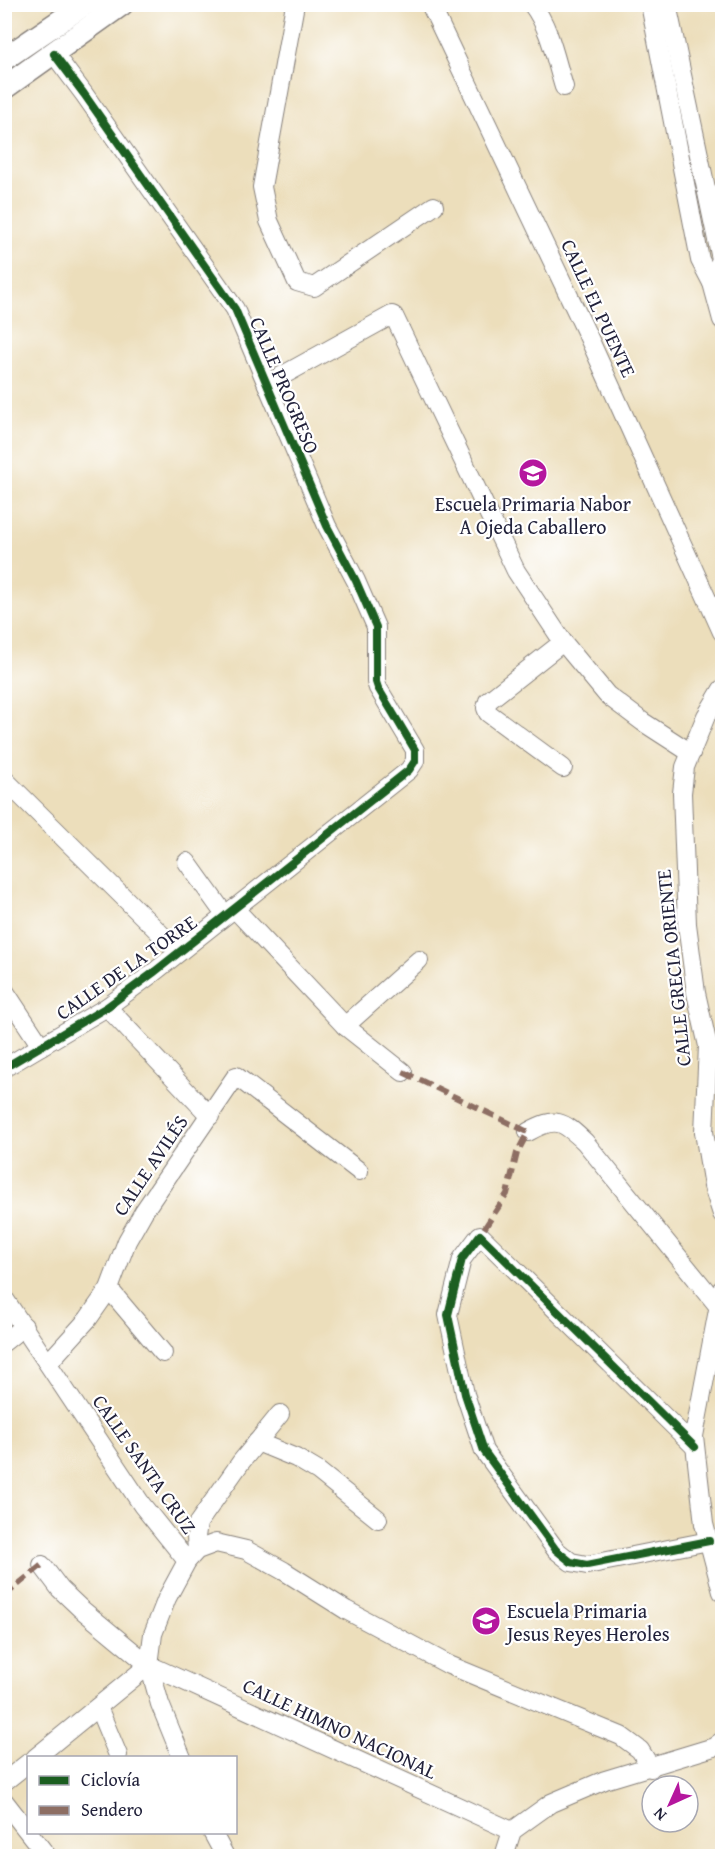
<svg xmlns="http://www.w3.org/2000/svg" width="727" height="1861" font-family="'Gentium Book Plus',serif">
<rect width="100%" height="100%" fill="#fff"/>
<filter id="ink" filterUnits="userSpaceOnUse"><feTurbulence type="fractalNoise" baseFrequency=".0167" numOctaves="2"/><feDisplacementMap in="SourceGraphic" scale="12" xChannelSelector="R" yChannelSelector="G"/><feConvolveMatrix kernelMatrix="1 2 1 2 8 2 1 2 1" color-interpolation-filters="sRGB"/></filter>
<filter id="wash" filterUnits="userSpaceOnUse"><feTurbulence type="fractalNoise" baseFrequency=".008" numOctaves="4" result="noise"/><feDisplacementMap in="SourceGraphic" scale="24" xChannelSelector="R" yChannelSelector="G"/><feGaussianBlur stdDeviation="1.35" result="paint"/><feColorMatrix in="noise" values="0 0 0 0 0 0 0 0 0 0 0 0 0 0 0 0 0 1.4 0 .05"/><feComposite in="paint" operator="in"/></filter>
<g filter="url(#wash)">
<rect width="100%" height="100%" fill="#ecdebb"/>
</g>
<g filter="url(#ink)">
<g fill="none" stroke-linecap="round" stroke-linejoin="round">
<g stroke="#87807b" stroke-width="20">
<g id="minor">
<path d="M295 4 262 187 269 221 297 282 314 287 434 206"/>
<path d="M430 4 588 336 722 632"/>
<path d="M532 4C550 28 555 58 564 87"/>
<path d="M650 4 700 260 712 283 722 320"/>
<path d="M667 4 721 259 712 283"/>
<path d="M267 384 392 315 394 316 516 571 563 642 607 695 643 722 691 753"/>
<path d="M563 642 488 701 486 708 488 713 563 768"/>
<path d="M722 689 706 716 685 767 682 793 687 924 696 993 708 1046 704 1132 713 1186 722 1214"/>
<path d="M4 779 179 952"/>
<path d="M187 862 225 915"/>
<path d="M234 908 345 1026 403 1072"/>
<path d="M4 990 41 1046"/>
<path d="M107 1007 210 1116"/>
<path d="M345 1026 419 960"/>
<path d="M4 1068 107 1007 153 973 409 770 415 761V750L378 688 376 682V627L356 581 327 526 235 309 84 94 54 54"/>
<path d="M528 1132C556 1116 563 1121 585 1142L719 1307"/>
<path d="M109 1289 163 1353"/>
<path d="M722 1289 694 1436 704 1524 722 1592"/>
<path d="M4 1298 142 1505 187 1561"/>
<path d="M4 1342 24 1326"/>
<path d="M48 1363 88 1319 109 1289 127 1241 144 1211 236 1076 359 1171"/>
<path d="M257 1442 296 1458 318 1471 378 1519"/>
<path d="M695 1447 480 1235 462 1259 448 1315 465 1394 484 1451 556 1550 571 1562 587 1565 709 1541"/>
<path d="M197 1550 196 1537 198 1523 241 1462 280 1414"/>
<path d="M42 1565 60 1589 80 1608 149 1665 160 1704 182 1758"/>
<path d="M149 1665 153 1634 167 1598 187 1561 197 1550 216 1543 246 1550 284 1571 346 1610 449 1665 621 1736 640 1750 651 1768"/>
<path d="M149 1665 512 1831"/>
<path d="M98 1707 118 1755"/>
<path d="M35 1758 149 1665"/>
<path d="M4 1782 28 1763"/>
<path d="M4 1801 47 1856"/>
<path d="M212 1832 225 1856"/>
<path d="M504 1856 512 1831 551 1803 605 1780 714 1747 722 1741"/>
</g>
</g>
<g stroke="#87807b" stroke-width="25">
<g id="major">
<path d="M4 59 85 4"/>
<path d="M4 88 122 4"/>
</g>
</g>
<use href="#minor" stroke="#fff" stroke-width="18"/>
<use href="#major" stroke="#fff" stroke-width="22"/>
<g stroke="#8d6e63" stroke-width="6" stroke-dasharray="12 6" stroke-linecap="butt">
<path d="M403 1072 528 1132 517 1153 507 1194 480 1235"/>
<path d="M4 1596 42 1565"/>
</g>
<g stroke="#fff" stroke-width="11">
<g id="cycleway">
<path d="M4 1068 107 1007 153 973 409 770 415 761V750L378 688 376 682V627L356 581 327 526 235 309 84 94 54 54"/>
<path d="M695 1447 480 1235 462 1259 448 1315 465 1394 484 1451 556 1550 571 1562 587 1565 709 1541"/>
</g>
</g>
<use href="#cycleway" stroke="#1b5e20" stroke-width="8"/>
</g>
</g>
<defs>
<g id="school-disc" transform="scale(1.5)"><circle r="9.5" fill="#b5179e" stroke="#fff"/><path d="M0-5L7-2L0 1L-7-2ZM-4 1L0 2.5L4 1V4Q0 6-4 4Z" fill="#fff"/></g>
</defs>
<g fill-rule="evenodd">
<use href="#school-disc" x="533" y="473"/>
<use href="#school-disc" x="486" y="1621"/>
</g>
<g text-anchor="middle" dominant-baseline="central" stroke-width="4.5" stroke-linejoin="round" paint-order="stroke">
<g font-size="20" fill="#22223b" stroke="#fff">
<text transform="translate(599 308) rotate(65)">CALLE EL PUENTE</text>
<text transform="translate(285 385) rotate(67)">CALLE PROGRESO</text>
<text transform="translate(126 967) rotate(-35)">CALLE DE LA TORRE</text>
<text transform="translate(673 968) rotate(-96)">CALLE GRECIA ORIENTE</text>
<text transform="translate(150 1165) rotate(-56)">CALLE AVILÉS</text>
<text transform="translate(145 1464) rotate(55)">CALLE SANTA CRUZ</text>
<text transform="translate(340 1728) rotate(25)">CALLE HIMNO NACIONAL</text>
</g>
<g font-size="20" fill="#22223b" stroke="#fff">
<text x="533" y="503">Escuela Primaria Nabor<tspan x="533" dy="23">A Ojeda Caballero</tspan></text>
<text x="507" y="1610" text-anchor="start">Escuela Primaria<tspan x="507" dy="23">Jesus Reyes Heroles</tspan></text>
</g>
</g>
<rect width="727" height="1861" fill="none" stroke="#fff" stroke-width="24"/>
<rect x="27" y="1756" width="210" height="78" fill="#ffffff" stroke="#a7a7b1" stroke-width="1.5"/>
<rect x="39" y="1776" width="30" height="9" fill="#1b5e20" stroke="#a7a7b1" stroke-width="1.5"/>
<text x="81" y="1786" font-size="18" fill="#22223b">Ciclovía</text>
<rect x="39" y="1806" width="30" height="9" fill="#8d6e63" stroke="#a7a7b1" stroke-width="1.5"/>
<text x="81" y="1816" font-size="18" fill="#22223b">Sendero</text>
<g transform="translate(670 1804) rotate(225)"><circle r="28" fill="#ffffff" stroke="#a7a7b1" stroke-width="1.5"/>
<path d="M0-4.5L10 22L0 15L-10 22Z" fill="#b5179e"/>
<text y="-9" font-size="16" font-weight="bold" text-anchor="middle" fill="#22223b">N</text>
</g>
</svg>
